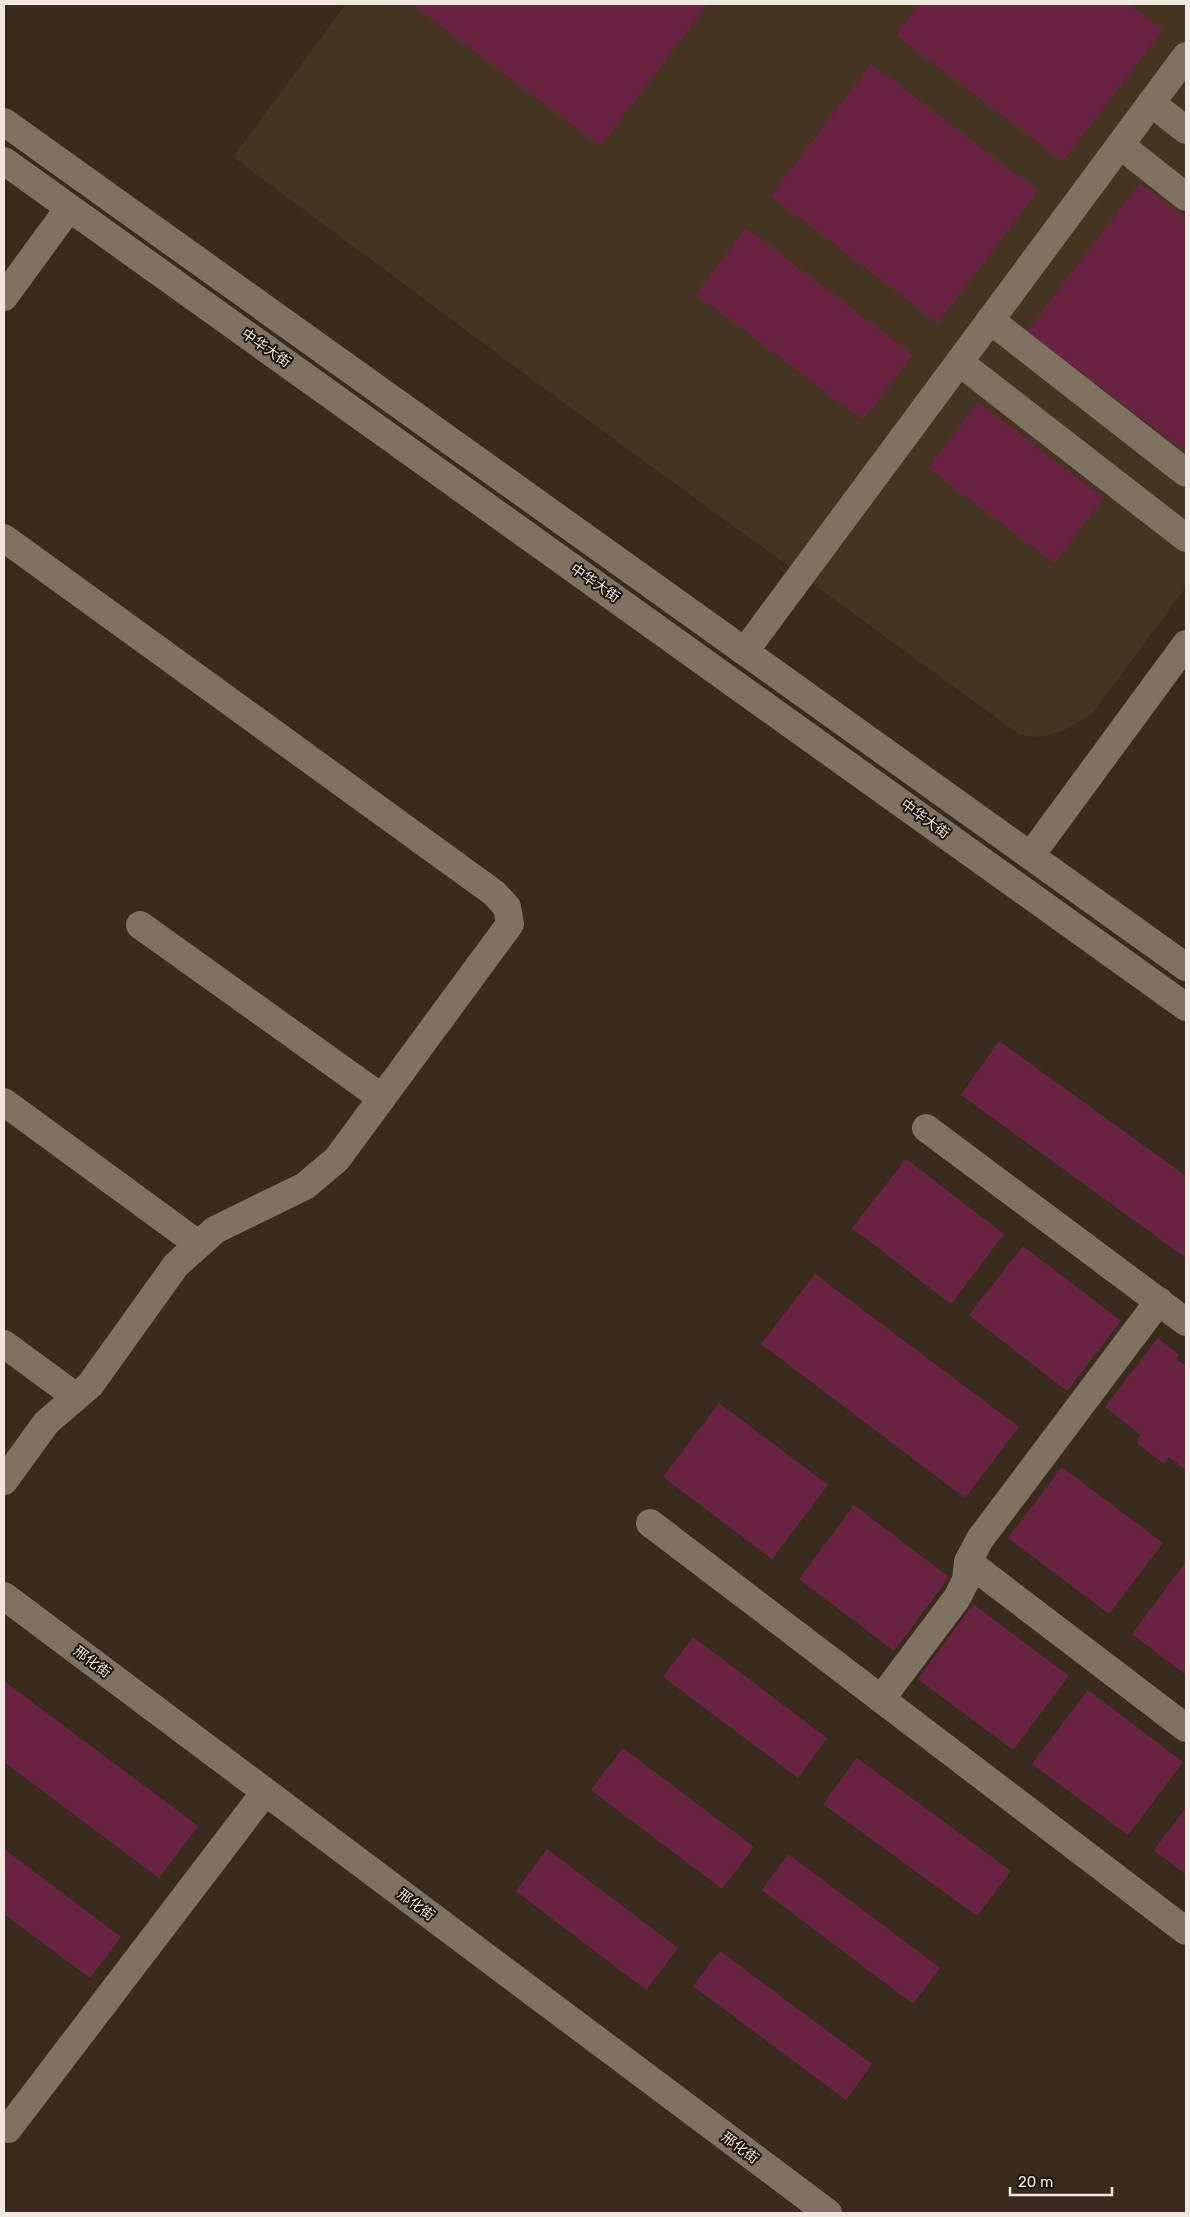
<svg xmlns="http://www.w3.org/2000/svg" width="1190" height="2217" font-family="Rubik,'Noto Sans SC',sans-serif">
<rect width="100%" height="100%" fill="#392c1d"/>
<path fill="#45341f" d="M346 4H1186V587L1092 714 1062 731 1041 737 1020 735 530 378 233 157Z"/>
<g fill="#6a2443">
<path d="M412 4H708L601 146Z"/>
<path d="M919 4H1129L1163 30 1063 161 896 35Z"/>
<path d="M871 64 1038 191 938 323 771 196Z"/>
<path d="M1140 183 1186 218V452L1027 331Z"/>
<path d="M746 228 913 355 863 420 696 294Z"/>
<path d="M978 402 1104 498 1054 563 928 468Z"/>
<path d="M999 1041 1186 1176V1258L961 1095Z"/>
<path d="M906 1159 1004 1234 951 1304 852 1228Z"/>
<path d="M1023 1246 1121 1321 1067 1391 969 1315Z"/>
<path d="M815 1274 1019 1427 965 1498 761 1344Z"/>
<path d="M1158 1338 1179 1355 1176 1359 1186 1366V1470L1169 1457 1164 1464 1136 1442 1141 1435 1105 1407Z"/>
<path d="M719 1403 828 1485 772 1559 663 1477Z"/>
<path d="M1062 1467 1163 1543 1109 1614 1008 1538Z"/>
<path d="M854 1505 949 1577 894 1651 799 1579Z"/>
<path d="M1185 1563 1186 1564V1675L1132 1634Z"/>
<path d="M973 1604 1069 1676 1013 1750 918 1679Z"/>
<path d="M693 1637 827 1738 798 1778 663 1677Z"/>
<path d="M4 1681 198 1826 159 1878 4 1762Z"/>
<path d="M1088 1690 1183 1762 1128 1835 1032 1764Z"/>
<path d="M623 1748 754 1847 722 1889 591 1790Z"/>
<path d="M857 1758 1011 1871 977 1916 823 1804Z"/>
<path d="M1186 1808V1875L1154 1850Z"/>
<path d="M4 1849 121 1937 90 1978 4 1914Z"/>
<path d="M547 1849 678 1948 646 1990 516 1891Z"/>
<path d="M788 1854 940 1968 913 2004 762 1890Z"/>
<path d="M720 1951 872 2064 846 2100 693 1986Z"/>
</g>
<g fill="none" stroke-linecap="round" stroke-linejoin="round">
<g stroke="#807261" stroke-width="28">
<path d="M1151 103 1186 130"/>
<path d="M4 122 1186 967"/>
<path d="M1120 145 1186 197"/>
<path d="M4 161 1186 1007"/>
<path d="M4 297 69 208"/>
<path d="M990 320 1186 473"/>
<path d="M959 362 1186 538"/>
<path d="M4 538 494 893 507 907 510 924 337 1159 305 1186 215 1230 176 1265 90 1385 46 1423 4 1481"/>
<path d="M745 651 1186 56"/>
<path d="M1031 855 1186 644"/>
<path d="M140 925 382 1098"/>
<path d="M4 1102 198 1244"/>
<path d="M926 1128 1186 1322"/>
<path d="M4 1344 75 1396"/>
<path d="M650 1523 1186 1931"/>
<path d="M968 1562 1186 1728"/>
<path d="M4 1596 828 2213"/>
<path d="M881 1699 957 1598 966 1580 968 1562 980 1539 1159 1301"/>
<path d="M8 2129 265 1792"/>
</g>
</g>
<g text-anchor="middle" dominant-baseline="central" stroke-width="4" stroke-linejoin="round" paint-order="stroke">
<g font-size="14" fill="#f0e8de" stroke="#1b160f">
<text transform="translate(266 348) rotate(35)">中华大街</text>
<text transform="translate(595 583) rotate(35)">中华大街</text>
<text transform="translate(925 819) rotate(36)">中华大街</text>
<text transform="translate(92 1662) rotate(37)">邢化街</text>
<text transform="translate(416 1905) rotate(37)">邢化街</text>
<text transform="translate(740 2148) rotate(37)">邢化街</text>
</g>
</g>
<rect width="1190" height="2217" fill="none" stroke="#f0e8de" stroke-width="10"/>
<path d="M1010 2187v8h102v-8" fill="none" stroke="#f0e8de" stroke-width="2.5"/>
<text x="1018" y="2187" font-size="15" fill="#f0e8de" stroke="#1b160f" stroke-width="4" paint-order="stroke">20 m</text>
</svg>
